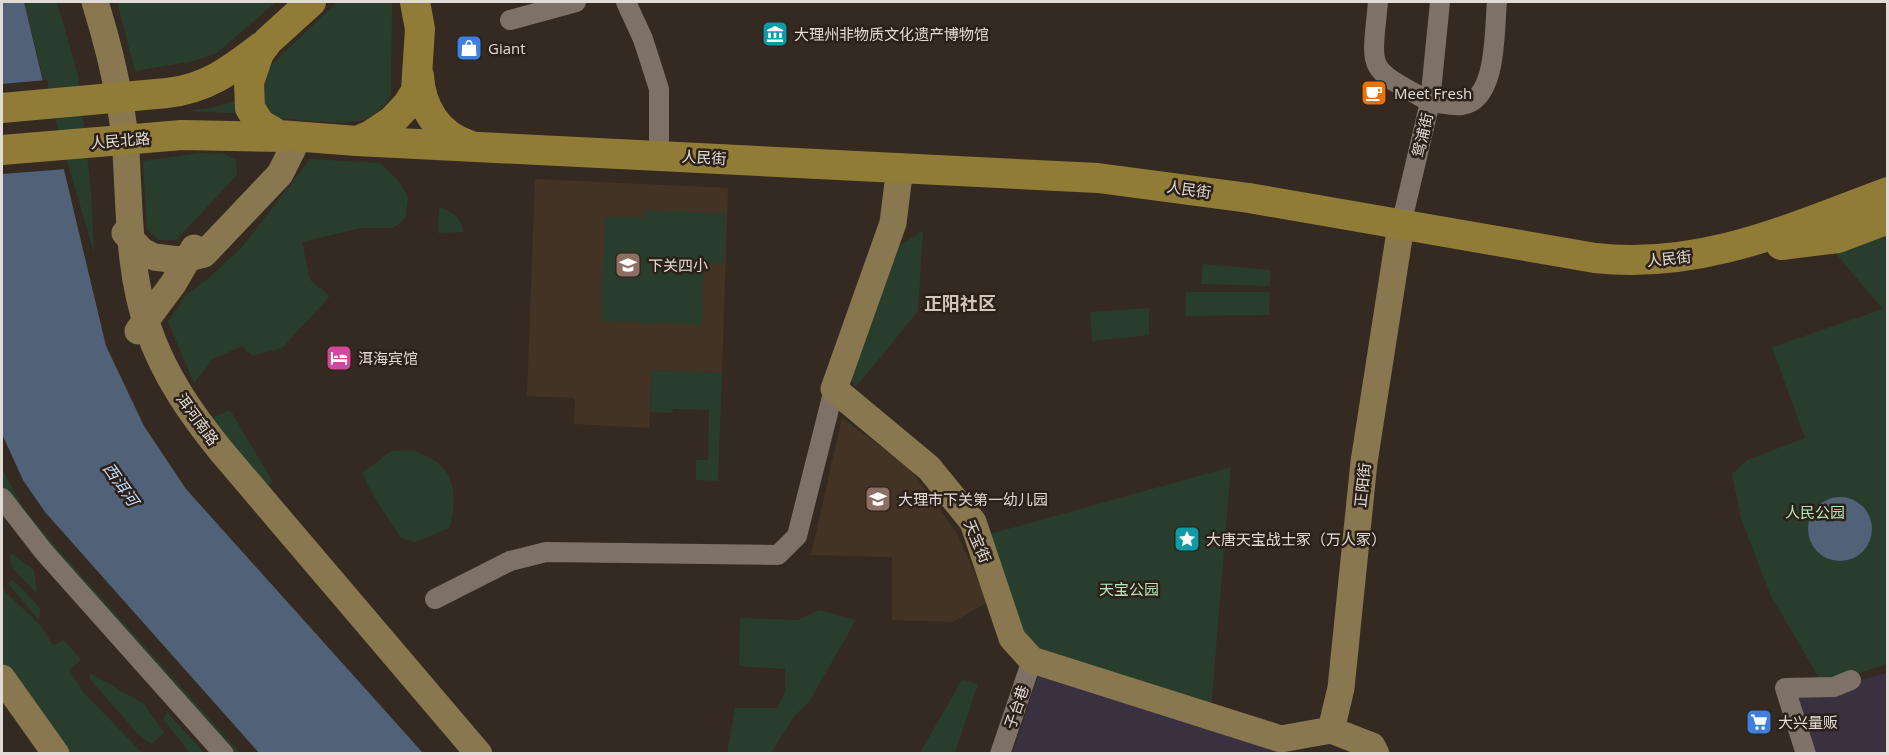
<svg xmlns="http://www.w3.org/2000/svg" width="1889" height="755" font-family="'Open Sans','Noto Sans SC',sans-serif">
<rect width="100%" height="100%" fill="#352a21"/>
<g fill="#393040">
<path d="M1040 670 1280 753 1012 754Z"/>
<path d="M1887 673V753H1814L1795 697Z"/>
</g>
<g fill="#433325">
<path d="M535 179 728 188 722 373 652 370 649 428 574 424 575 398 527 396Z"/>
<path d="M842 418 909 467 956 532 988 602 953 622 892 620V557L811 555Z"/>
</g>
<g fill="#293d2d">
<path d="M24 2H57L78 76 91 192 94 253 43 78Z"/>
<path d="M117 2H276L217 53 194 61 135 71Z"/>
<path d="M337 2H392L391 95C384 107 376 116 363 120 341 126 294 119 269 117L262 109 265 71Z"/>
<path d="M242 98 247 114 188 111 215 107Z"/>
<path d="M200 153 224 154 236 160 237 175 176 240H159L147 230 143 161Z"/>
<path d="M310 159 380 163 397 179 408 197 405 219 393 228H361L302 242 310 280 330 296 282 348 252 356 242 346 213 359 194 383 168 322 186 295 210 277 243 246Z"/>
<path d="M439 207C451 211 463 218 463 232L438 233Z"/>
<path d="M645 210 726 214 724 264H704L702 325 601 321 605 217H645Z"/>
<path d="M1887 227V664L1823 685 1770 594 1741 518 1732 474 1747 460 1805 438 1772 347 1883 309 1830 247Z"/>
<path d="M923 231 918 311 856 387 847 375 892 250Z"/>
<path d="M1203 264 1271 270 1270 286 1201 284Z"/>
<path d="M1186 292H1270L1269 315 1185 316Z"/>
<path d="M1149 308V335L1092 341 1090 312Z"/>
<path d="M652 370 722 373 718 481 696 480V460H708L709 410 673 409 672 413 650 412Z"/>
<path d="M230 410 273 482 260 491 208 420Z"/>
<path d="M413 450C421 454 432 458 439 464 457 478 456 509 449 528L415 542 401 538 375 498 362 473 391 451Z"/>
<path d="M1231 467 1211 709 1035 655 1016 634 983 536Z"/>
<path d="M2 469 24 509 46 536 240 753H230L25 522 2 488Z"/>
<path d="M10 553 34 570 37 594 11 566Z"/>
<path d="M13 580 40 608 39 620 8 583Z"/>
<path d="M2 589 40 625 53 645 64 640 81 660 69 670 84 693 142 753H62L2 671Z"/>
<path d="M819 610 856 620 809 702 795 715 771 753H727L735 708H778L785 691V669L739 666 740 618 798 620Z"/>
<path d="M90 673 144 704 164 733 152 744 138 734 90 679Z"/>
<path d="M962 680 978 684 955 753H920Z"/>
<path d="M167 712 204 753H190L163 719Z"/>
</g>
<g fill="#516178">
<path d="M2 2H24L106 346 144 426 186 489 423 753H259L45 512 23 480 2 434Z"/>
<circle cx="1840" cy="529" r="32"/>
</g>
<path fill="#352a21" d="M47 80 67 169 2 174V84Z"/>
<g fill="none" stroke-linecap="round" stroke-linejoin="round">
<g stroke="#7e7167" stroke-width="20">
<path d="M626 2 643 39 659 89V154"/>
<path d="M1378 2C1371 74 1366 66 1430 102L1401 225"/>
<path d="M1440 2 1430 102C1440 103 1452 106 1462 105 1498 100 1494 28 1497 2"/>
<path d="M510 20 576 2"/>
<path d="M2 498 44 552 224 754"/>
<path d="M435 599 510 561 546 552 778 555 797 536 834 389"/>
<path d="M1000 754 1032 660"/>
<path d="M1806 754 1785 688 1834 687 1851 680"/>
</g>
<g stroke="#88774f" stroke-width="27">
<path d="M95 2C109 47 120 92 125 139 130 202 127 267 148 328 164 375 191 414 222 452L479 754"/>
<path d="M900 167 893 223 834 389 929 468 973 522 1012 638 1032 660 1281 739 1331 730"/>
<path d="M125 233 142 251 154 257 179 260 204 254 280 174 298 138"/>
<path d="M138 331 173 284 194 248"/>
<path d="M2 678 56 754"/>
<path d="M1376 754 1372 746 1331 730 1341 688 1364 462 1401 225"/>
</g>
<g stroke="#917c37" stroke-width="30">
<path d="M311 2 268 41 259 53 249 82 250 108 260 124 279 135 357 141 371 135 392 121 407 105 416 91 420 29 415 2"/>
<path d="M419 76C421 108 438 135 469 145"/>
<path d="M2 108 167 93C206 89 231 70 261 47"/>
<path d="M357 141 1098 178 1249 198 1595 258C1701 270 1791 228 1888 192"/>
<path d="M2 150 182 135 283 137"/>
<path d="M1781 245 1838 238 1888 219"/>
</g>
</g>
<defs>
<g id="museum-square" transform="scale(1.35)"><rect x="-9" y="-9" width="18" height="18" rx="4" fill="#0f9aa8" stroke="#2b2118"/><path d="M0-6L6-3V-2H-6V-3ZM-5-1h2V3h-2ZM-1-1h2V3h-2ZM3-1h2V3H3ZM-6 4H6V6H-6Z" fill="#fff"/></g>
<g id="shop-square" transform="scale(1.35)"><rect x="-9" y="-9" width="18" height="18" rx="4" fill="#3f7fe0" stroke="#2b2118"/><path d="M-5-2.5h2.3a2.7 3.5 0 0 1 5.4 0H5L5.5 6h-11ZM-1.5-2.5h3a1.5 2.3 0 0 0-3 0Z" fill="#fff"/></g>
<g id="cafe-square" transform="scale(1.35)"><rect x="-9" y="-9" width="18" height="18" rx="4" fill="#e8710a" stroke="#2b2118"/><path d="M-5.5-4.5H6V0H3Q3 3.5 0 3.5H-2.5Q-5.5 3.5-5.5 0ZM3-3.2v2h1.7v-2ZM-6 4.5H4V6H-6Z" fill="#fff"/></g>
<g id="school-square" transform="scale(1.35)"><rect x="-9" y="-9" width="18" height="18" rx="4" fill="#8d6e63" stroke="#2b2118"/><path d="M0-5L7-2L0 1L-7-2ZM-4 1L0 2.5L4 1V4Q0 6-4 4Z" fill="#fff"/></g>
<g id="hotel-square" transform="scale(1.35)"><rect x="-9" y="-9" width="18" height="18" rx="4" fill="#d1479c" stroke="#2b2118"/><path d="M-6-4.5h1.5V1H6V5H4.5V3h-9V5H-6ZM-4 0a1.8 1.8 0 1 1 3.6 0ZM.5 0V-2.5h3Q6-2.5 6 0Z" fill="#fff"/></g>
<g id="sight-square" transform="scale(1.35)"><rect x="-9" y="-9" width="18" height="18" rx="4" fill="#0f9aa8" stroke="#2b2118"/><path d="M0-6L1.8-2.2L6-1.7L2.9 1.2L3.7 5.4L0 3.3L-3.7 5.4L-2.9 1.2L-6-1.7L-1.8-2.2Z" fill="#fff"/></g>
<g id="supermarket-square" transform="scale(1.35)"><rect x="-9" y="-9" width="18" height="18" rx="4" fill="#3f7fe0" stroke="#2b2118"/><path d="M-6-5.5h2.5l.6 2H6L4.5 2H-2.5L-4.4-4H-6ZM-1.5 3.2a1.3 1.3 0 1 0 .1 0ZM3 3.2a1.3 1.3 0 1 0 .1 0Z" fill="#fff"/></g>
</defs>
<g fill-rule="evenodd">
<use href="#museum-square" x="775" y="34"/>
<use href="#shop-square" x="469" y="48"/>
<use href="#cafe-square" x="1374" y="93"/>
<use href="#school-square" x="628" y="265"/>
<use href="#hotel-square" x="339" y="358"/>
<use href="#school-square" x="878" y="499"/>
<use href="#sight-square" x="1187" y="539"/>
<use href="#supermarket-square" x="1759" y="722"/>
</g>
<g text-anchor="middle" dominant-baseline="central" stroke-width="5" stroke-linejoin="round" paint-order="stroke">
<g font-size="15" fill="#e2dad5" stroke="#2b2118" text-anchor="start">
<text x="794" y="34">大理州非物质文化遗产博物馆</text>
<text x="488" y="48">Giant</text>
<text x="1394" y="93">Meet Fresh</text>
<text x="648" y="265">下关四小</text>
<text x="358" y="358">洱海宾馆</text>
<text x="898" y="499">大理市下关第一幼儿园</text>
<text x="1206" y="539">大唐天宝战士冢（万人冢）</text>
<text x="1778" y="722">大兴量贩</text>
</g>
<g font-size="15" fill="#e2dad5" stroke="#2b2118">
<text transform="translate(1422 135) rotate(-77)">鸳浦街</text>
<text transform="translate(120 140) rotate(-5)">人民北路</text>
<text transform="translate(704 157) rotate(3)">人民街</text>
<text transform="translate(1189 189) rotate(8)">人民街</text>
<text transform="translate(1669 258) rotate(-6)">人民街</text>
<text transform="translate(198 419) rotate(54)">洱河南路</text>
<text transform="translate(1362 485) rotate(-84)">正阳街</text>
<text transform="translate(978 541) rotate(67)">天宝街</text>
<text transform="translate(1016 707) rotate(-71)">子台巷</text>
</g>
<g font-size="15" fill="#b6e5be" stroke="#2b2118">
<text x="1815" y="512">人民公园</text>
<text x="1129" y="589">天宝公园</text>
</g>
<g font-size="16" font-style="italic" fill="#bfd9fd" stroke="#2b2118">
<text transform="translate(121 484) rotate(55)">西洱河</text>
</g>
<g font-size="18" font-weight="bold" fill="#d3c5b9" stroke="#2b2118">
<text x="960" y="303">正阳社区</text>
</g>
</g>
<rect width="1889" height="755" fill="none" stroke="#e2dad5" stroke-width="6"/>
</svg>
